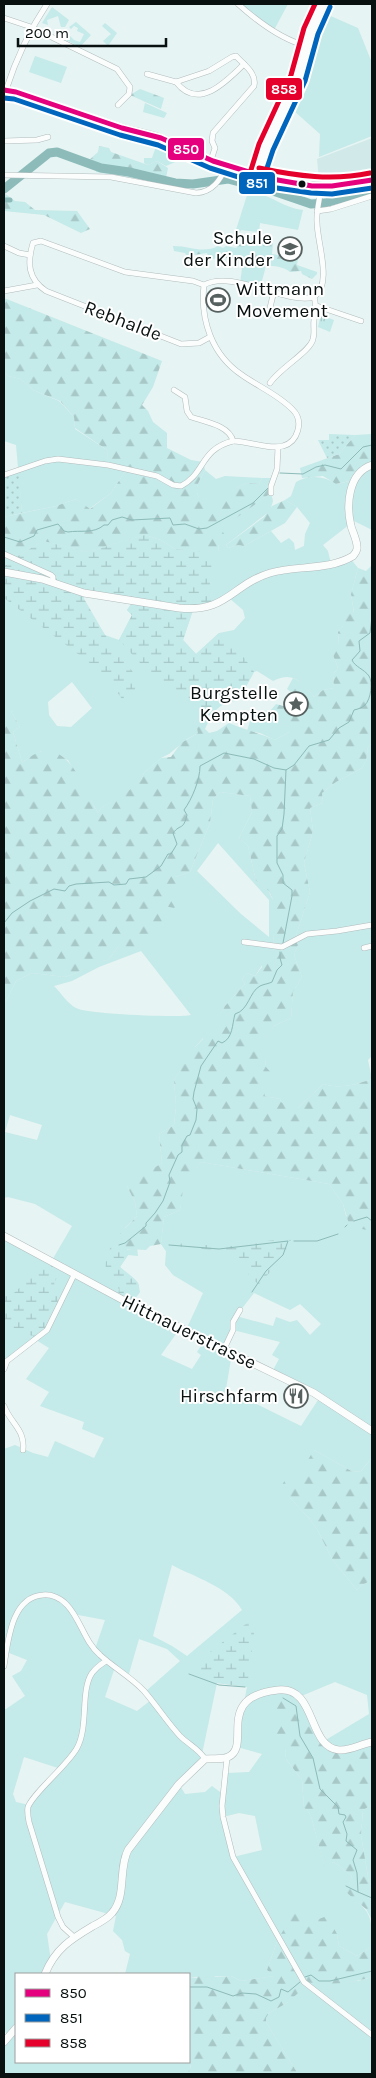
<svg xmlns="http://www.w3.org/2000/svg" width="376" height="2078" font-family="Karla,sans-serif">
<defs>
<pattern id="forest-firs" width="22" height="20" patternUnits="userSpaceOnUse" patternTransform="scale(1.25)"><rect width="22" height="20" fill="#c4eae9"/><path d="M5 1l3.5 6h-7zM16 11l3.5 6h-7z" fill="#a7c8c7"/></pattern>
<pattern id="wetland-marsh" width="20" height="14" patternUnits="userSpaceOnUse" patternTransform="scale(1.25)"><rect width="20" height="14" fill="#c4eae9"/><path d="M1 5h8M5 5V1M11 12h8M15 12V8" fill="none" stroke="#a7c8c7"/></pattern>
<pattern id="park-tufts" width="24" height="20" patternUnits="userSpaceOnUse" patternTransform="scale(1.25)"><rect width="24" height="20" fill="#c4eae9"/><path d="M3 7l-1-3M5 7V3M7 7l1-3M15 17l-1-3M17 17v-4M19 17l1-3" fill="none" stroke="#a7c8c7"/></pattern>
<pattern id="garden-dots" width="8" height="8" patternUnits="userSpaceOnUse" patternTransform="scale(1.25)"><rect width="8" height="8" fill="#c4eae9"/><path d="M2 2h.1M6 6h.1" fill="none" stroke="#a7c8c7" stroke-width="1.8" stroke-linecap="round"/></pattern>
</defs>
<rect width="100%" height="100%" fill="#e6f4f3"/>
<path fill="#d1eae9" d="M372 138V174L344 180H319L317 159Z"/>
<g fill="#c4eae9" fill-rule="evenodd">
<path d="M238 4H288L274 30Z"/>
<path d="M52 7 69 20 65 27H61L58 16 47 20 48 25 42 23Z"/>
<path d="M326 14 358 28 372 63V136L319 157 320 134 293 110 309 74 315 42Z"/>
<path d="M76 22 91 35 80 47 66 40V36L67 33 74 40 80 42 84 34 77 31 78 28 74 26 71 29 69 27Z"/>
<path d="M105 23 117 33 108 46 103 41 111 34 102 26Z"/>
<path d="M35 56 67 67 61 83 29 72Z"/>
<path d="M145 103 167 113 164 118 143 112Z"/>
<path d="M158 141 185 154 180 160 166 166 157 161 148 165 144 163V158H152Z"/>
<path d="M248 192C270 193 283 208 303 210L298 230 260 223 259 232 241 230 239 234 235 233Z"/>
<path d="M243 260 261 267 266 266 260 288 240 284Z"/>
<path d="M4 371 8 376 21 379 33 390 59 401 74 417 75 429 107 450 108 460 126 470 111 493 89 509 76 499 56 506 22 513 16 445 4 441Z"/>
<path d="M372 465V530L350 519V524L323 545 328 551 331 564 350 558 358 568 351 594 354 613 338 632 339 645 333 655 338 668 333 675 334 688 323 690 314 697C303 683 293 670 273 681L257 671 254 672 238 701H228L215 710 205 719 198 733 187 739 169 754 161 758 144 773 141 780 127 793 101 808 98 813 68 760 41 751 22 762 13 732 20 727 11 711H4V554L13 559 43 541 87 552 145 535 175 549 219 552 218 543 220 529 271 493 273 501 270 511 226 545 228 548 238 545 244 546 271 531 281 543 289 538 294 543 295 550 304 546 305 534 310 523 297 507 285 500 291 496 296 482C310 474 323 476 337 484L354 480ZM84 593 134 600 127 610 132 615 119 640 105 635 84 602ZM228 597 243 610 245 618 234 630 219 633 196 654 183 640 193 610ZM72 682 92 708 71 727 57 726 49 715 48 702Z"/>
<path d="M205 470 216 479 225 476 262 478 259 484 246 483 204 506C192 490 197 486 205 470Z"/>
<path d="M270 711 276 723 289 726V732L275 740 260 733 247 731 253 712Z"/>
<path d="M372 743V1056L368 1060 372 1079C355 1085 341 1089 323 1084L298 1108 282 1103 280 1099 265 1096 262 1087 266 1059 256 1052 274 1026 291 1018 293 992 302 977 294 955 298 945 295 939 310 892 304 863 313 831 310 808 323 803 322 793 336 782 362 768 366 761 368 747Z"/>
<path d="M220 792 250 796 252 812 239 838 248 846 256 881 266 886 275 904 273 922 274 947 255 976 247 973 242 979 245 984 225 1006 216 1024 195 1047 174 1080 176 1106 174 1125 159 1134 162 1163 127 1186 135 1202 137 1216 125 1228 127 1250 137 1248 138 1256 128 1255 120 1267 138 1283 140 1292 132 1303 181 1327 161 1355 192 1369 201 1355 197 1352 205 1340 186 1330 203 1293 173 1275 165 1265 166 1251 161 1244 164 1217 180 1210 183 1183 201 1162 329 1184 343 1204 346 1216 372 1231V1458L361 1471 353 1472 314 1450 290 1498 309 1518 318 1531 332 1559 357 1590 362 1585 372 1580V1742L344 1750 324 1741 369 1714 367 1695 335 1682 299 1697 285 1748 286 1759 302 1780 304 1808 307 1810 311 1816 324 1865 334 1862 352 1876 347 1892C371 1913 372 1914 372 1946L357 1956 339 1946 337 1934 278 1939 267 1970 275 1976 241 1981 231 1976 189 1977V1974H125L130 1954 125 1951 122 1940 113 1931 116 1916 65 1902 47 1934 51 1961 45 1974H16V2062H189V2060L191 2069 186 2074H4V2042L9 2036 4 2031V1709H6L25 1696 12 1676 21 1671 27 1660 4 1651V1449L15 1445 33 1453 48 1457 55 1441 94 1458 104 1438 82 1429 84 1422 40 1406 49 1392 26 1379 49 1348 36 1340 15 1354 4 1370V1236L51 1262 72 1226 35 1204 8 1197 4 1198V1005L16 981 32 973 65 977 79 972 90 962 108 960 118 947 164 905 175 877 190 872 210 823 213 799ZM218 843 269 900V937L241 914 197 871ZM141 951 191 1015C179 1018 86 1014 76 1008 68 1004 61 993 54 986L72 981 99 967ZM10 1115 42 1125 37 1140 5 1132ZM254 1293 290 1310 300 1304 321 1324 310 1335 297 1320 290 1322 276 1317 273 1326 236 1316ZM233 1330 280 1342 272 1355 279 1359 272 1372 320 1397 301 1426 226 1389 232 1353 224 1349ZM172 1565C194 1577 229 1587 242 1610L187 1656 172 1646 153 1636ZM73 1614 105 1620 95 1649ZM139 1639 167 1649 180 1661 145 1692 151 1700 137 1711 105 1697 115 1667 128 1677ZM217 1683 247 1687 245 1698 246 1702 237 1718V1747L262 1754 249 1772 227 1773 224 1795 212 1786 205 1792 185 1794 179 1784 205 1759 202 1754ZM24 1757 61 1769 29 1805 16 1802 13 1794ZM239 1813 255 1816 262 1850 233 1857 223 1817Z"/>
<path d="M372 1805V1885L369 1883 361 1835 363 1810Z"/>
<path d="M372 1977V2074H298L266 2022V2018L269 2013 287 2003 304 1982 358 1981Z"/>
</g>
<g fill="url(#forest-firs)">
<path d="M140 89 164 98 161 109 130 95Z"/>
<path d="M99 146 109 148 111 152 148 165 157 161 168 168 165 183 96 172V165L88 161 98 152Z"/>
<path d="M4 193 15 201 25 202 35 210 77 211 90 229 81 233 44 215 4 211Z"/>
<path d="M251 236 273 243 272 254 298 258 297 265 317 272V274L312 279 302 274 301 271 290 272C283 266 270 265 261 267L256 264H249L244 260 220 257 209 260 207 253 187 256 185 253 174 251 173 246C189 246 204 254 218 246L223 248 226 246 236 248 246 238Z"/>
<path d="M4 298 162 361 153 387 142 405 148 411 153 422 167 433V448L191 460 203 462 205 470C197 486 192 490 204 505L246 483 259 484 262 478H273L271 493 221 529 226 537 218 543 219 552 215 559 197 551 175 549 161 540 145 535 87 552 43 541 13 559 4 554V517L56 506 76 499 90 509 111 493 126 470 108 465 107 450 75 428 74 417 60 401 33 390 21 379 8 376 4 371Z"/>
<path d="M372 434V465L354 480 336 484 323 476 302 478 300 468 339 454 355 435Z"/>
<path d="M285 500 297 507 285 523 244 546 238 545 228 548 226 545 264 517 272 506Z"/>
<path d="M372 565V743L368 747 366 761 362 768 336 782 322 793 323 803 310 808 313 831 304 863 310 892 295 939 298 945 294 955 302 977 293 992 291 1018 274 1026 257 1052 263 1053 266 1059 265 1066 275 1077 263 1087 265 1096 280 1099 282 1103 291 1102 298 1108 323 1084C341 1089 355 1085 372 1079V1231L352 1227 349 1224 343 1204 329 1184 201 1162 184 1183 180 1210 164 1217 161 1244 150 1246 146 1250C134 1248 122 1252 111 1246L113 1241 137 1216 135 1202 127 1186 135 1171H149L162 1163 159 1134 174 1125 176 1106 174 1080 182 1067 181 1060 190 1048 195 1047 203 1039 204 1025 216 1023 225 1006 245 984 242 979 247 973 255 976 262 967V960L274 947C274 939 272 930 273 922 273 901 277 893 256 881L248 846 239 838 252 812 250 796 220 792 213 799 210 823 190 872 175 877 181 901 174 908 165 906 166 916 144 946 131 951 118 947 108 960 90 963 79 972 65 977 32 973 16 981 4 1005V711H11L20 727 13 732 22 762C28 759 36 752 42 751 72 746 85 793 98 813L101 808 111 802 115 791 121 788 127 792 141 780 144 773 161 758 171 757 181 743 198 733 197 728 205 719 211 716 205 729 209 733 217 731 229 723C244 730 260 733 275 740L289 732V726C277 726 275 721 270 711L276 704 287 707 295 695 287 689 293 678 303 683 314 697 323 690 334 688 333 675 338 668 333 655 334 648 339 644 338 632 343 626V612H354L351 594 358 568 366 571Z"/>
<path d="M314 1450 353 1472 361 1471 372 1458V1580L362 1585 357 1590 332 1559 318 1531 309 1518 290 1498 282 1485 290 1472 298 1476Z"/>
<path d="M276 1690 299 1697 320 1737 334 1749 372 1742V1805L363 1810 361 1835 369 1883 372 1885V1920L366 1909 346 1892 352 1876 334 1862 324 1866 311 1816 307 1810 304 1808 302 1780 286 1759 285 1748 280 1745 272 1725 277 1719Z"/>
<path d="M294 1913 303 1914 305 1924 327 1916 337 1934 339 1946 357 1956 372 1946V1977C349 1984 328 1985 305 1982L307 1985 287 2003 269 2013 266 2018V2022L298 2074H186L191 2068 189 2060V1977L197 1978 199 1973 211 1972 215 1977 231 1976 241 1981 274 1976 267 1970 278 1939Z"/>
</g>
<g fill="url(#wetland-marsh)">
<path d="M145 535 161 540 175 549 197 551 215 559C209 574 208 590 213 606L193 610 183 640 196 654 219 633 243 656 254 672 238 701C226 701 218 706 211 716L142 665 119 640 132 615 127 610 134 600 84 593 83 597 105 635 138 679 134 692 125 703 103 673 4 598V565H7L13 559 43 541 87 552Z"/>
<path d="M281 1239 291 1240 284 1257 259 1284 251 1279 235 1250C230 1251 224 1251 219 1251 203 1251 180 1241 166 1251L161 1244 187 1243 224 1247Z"/>
<path d="M119 1245 127 1250 128 1255 120 1267C136 1281 147 1282 132 1303L118 1296 119 1289C104 1274 102 1266 111 1246Z"/>
<path d="M40 1257 61 1268 54 1284 64 1298 53 1320 36 1340 33 1336 20 1332 4 1321V1287L6 1286 14 1293 34 1274Z"/>
<path d="M253 1622 254 1635 247 1687 217 1683 198 1676 196 1663 247 1623Z"/>
</g>
<path fill="url(#park-tufts)" d="M321 315 334 320 330 332 318 327Z"/>
<g fill="url(#garden-dots)">
<path d="M329 434 355 435 339 454 327 458 318 440H329Z"/>
<path d="M19 469 22 513 4 517V475Z"/>
</g>
<g fill="none" stroke-linecap="round" stroke-linejoin="round">
<g stroke="#8cbbb9" stroke-width="1">
<path d="M280 473 303 474 316 467 325 465 341 469 363 447 372 445"/>
<path d="M4 537 20 542 34 536 37 530 58 524 64 531 68 532C80 530 94 534 104 525H108L112 520 122 517 132 520 170 518 173 525 185 524 199 529 207 528 253 503 269 487"/>
<path d="M4 923 12 913 30 901 54 889 65 891 69 886 76 884 109 882 114 885 126 884 129 879 146 877 161 866 168 854H171L177 844 173 833C181 823 183 831 187 815L184 810C192 799 200 780 200 766L224 753 254 759 274 768 286 770 294 765 309 746 329 740 339 728 349 722 354 710C358 709 362 708 365 705 371 699 373 682 369 676 364 669 355 667 352 660L360 651 359 641 370 633 372 617"/>
<path d="M283 943 292 896V890L283 883V875L277 863V836L282 829 284 814 286 770"/>
<path d="M354 1221 367 1217 372 1221"/>
<path d="M345 1227 347 1225"/>
<path d="M294 1241H317L338 1234"/>
<path d="M119 1245 125 1243 146 1226V1223L155 1213 163 1201 170 1182 169 1175 178 1155 182 1152V1145L187 1136 190 1135 196 1120 197 1109 193 1099 194 1092 201 1066 218 1041 222 1043C233 1038 232 1025 235 1014 249 1010 249 992 260 986 264 984 268 984 272 982L277 970 282 965 280 958V952"/>
<path d="M169 1245 219 1249 288 1241 283 1255 266 1271 252 1292"/>
<path d="M189 1674 219 1685 245 1687"/>
<path d="M283 1698 296 1706 300 1736 313 1758 320 1789 338 1807 339 1814 345 1815 346 1817 343 1822 347 1834 346 1841 357 1850 353 1860 357 1873 358 1892 372 1898"/>
<path d="M346 1886 358 1892"/>
<path d="M305 1977 311 1975 319 1981H330L372 1971"/>
<path d="M189 1987H207L233 1996 242 1993 256 1994 271 2001 279 1997 281 1989 288 1992 300 1982"/>
</g>
<path stroke="#8cbbb9" stroke-width="5" d="M4 200H10"/>
<path stroke="#8cbbb9" stroke-width="9" d="M4 189 49 153 57 152 101 168 129 172 175 183 193 184 228 179 273 191 311 204 325 203 372 190"/>
<g stroke="#b2bcbc" stroke-width="6">
<g id="street">
<path d="M238 4C257 21 282 40 307 46"/>
<path d="M4 18 31 27 117 69 130 87 129 94 118 105"/>
<path d="M147 74 176 82 209 71 232 57 236 56C244 65 257 73 254 86L213 133 212 141 215 148 211 160"/>
<path d="M176 82C198 111 226 82 244 64"/>
<path d="M6 90C16 59 29 31 47 4"/>
<path d="M4 141 37 140 48 137"/>
<path d="M4 175 111 177 196 193C213 192 220 180 227 166"/>
<path d="M317 211 331 209 372 196"/>
<path d="M4 246 19 253 30 255"/>
<path d="M204 285 193 281 125 272 41 241 33 243C27 263 28 279 46 291L181 344 199 343 210 337"/>
<path d="M4 291 37 285"/>
<path d="M317 306 361 321"/>
<path d="M268 316 274 291"/>
<path d="M270 383C280 368 311 351 313 339 315 333 313 326 314 320 315 310 317 306 314 297 333 284 317 243 317 222 316 211 320 199 321 187"/>
<path d="M174 390 185 397 187 411 191 417C205 422 229 425 233 441 248 441 270 450 283 446 298 442 304 421 293 410 279 395 259 387 242 375 212 355 200 320 204 285 232 269 285 305 314 297"/>
<path d="M4 475 45 461 58 459 108 465 157 476 173 485 181 486C205 474 200 449 233 441"/>
<path d="M271 493V486L277 469 278 447"/>
<path d="M4 554 51 575 53 577V582"/>
<path d="M244 942 282 947 307 934 337 931 372 925"/>
<path d="M364 948 372 946"/>
<path d="M224 1349 233 1330V1322L240 1310"/>
<path d="M4 1369 7 1361 47 1330 74 1275"/>
<path d="M4 1406C11 1424 25 1429 23 1450"/>
<path d="M4 1666C8 1642 11 1597 43 1595 51 1594 61 1598 67 1605 81 1620 84 1641 100 1655 114 1668 131 1677 144 1691 157 1706 167 1722 180 1736 188 1744 199 1749 205 1759"/>
<path d="M227 1758 222 1806 223 1817 233 1857 304 1982 372 2035"/>
<path d="M74 1937 63 1927 58 1917 29 1822C28 1817 27 1812 28 1807 33 1793 67 1766 77 1748 89 1726 80 1691 92 1673 96 1668 101 1664 106 1661"/>
</g>
</g>
<g stroke="#b2bcbc" stroke-width="8">
<g id="secondary">
<path d="M4 90 16 92C50 103 83 115 117 126 131 131 147 133 161 138 178 145 195 154 213 161 264 180 319 195 372 180"/>
<path d="M257 175 266 147 298 78 311 31 323 4"/>
<path d="M4 572 42 579 84 593 179 608C227 613 231 585 270 573 297 565 328 571 353 556 355 553 356 553 357 549 358 542 353 533 351 526 346 505 348 473 372 465"/>
<path d="M4 1236 123 1300 314 1393 372 1431"/>
<path d="M45 1974C55 1949 71 1939 93 1926 99 1923 107 1919 112 1913 127 1896 118 1869 128 1850L179 1784 205 1759C212 1758 221 1760 228 1757 253 1746 213 1697 278 1690 317 1686 307 1747 339 1750 350 1751 361 1744 372 1742"/>
<path d="M4 2042 16 2028"/>
</g>
</g>
<use href="#street" stroke="#fbfdfd" stroke-width="5"/>
<use href="#secondary" stroke="#fbfdfd" stroke-width="7"/>
<g stroke="#fff" stroke-width="9">
<path id="bus-1" d="M4 90 16 92 122 128 161 138 213 161 272 179 312 186H332L372 180"/>
</g>
<g stroke="#fff" stroke-width="9">
<g id="bus-2">
<path d="M4 98 14 99 120 135 158 145 210 168 270 187 311 193 332 194 372 188"/>
<path d="M264 177 273 150 305 81 318 34 330 7"/>
</g>
</g>
<g stroke="#fff" stroke-width="9">
<g id="bus-3">
<path d="M259 168C297 176 332 181 370 173"/>
<path d="M250 173 259 144 291 75 304 28 315 4"/>
</g>
</g>
<use href="#bus-1" stroke="#e5007d" stroke-width="5"/>
<use href="#bus-2" stroke="#0065bd" stroke-width="5"/>
<use href="#bus-3" stroke="#e4002b" stroke-width="5"/>
</g>
<defs>
<g id="school-ring" transform="scale(1.25)"><circle r="9.5" fill="#fff" stroke="#56605f" stroke-width="1.5"/><path d="M0-5L7-2L0 1L-7-2ZM-4 1L0 2.5L4 1V4Q0 6-4 4Z" fill="#56605f"/></g>
<g id="stadium-ring" transform="scale(1.25)"><circle r="9.5" fill="#fff" stroke="#56605f" stroke-width="1.5"/><path d="M0-5a6.5 5 0 1 0 0 10a6.5 5 0 1 0 0-10ZM-3.5-1.8h7v3.6h-7Z" fill="#56605f"/></g>
<g id="sight-ring" transform="scale(1.25)"><circle r="9.5" fill="#fff" stroke="#56605f" stroke-width="1.5"/><path d="M0-6L1.8-2.2L6-1.7L2.9 1.2L3.7 5.4L0 3.3L-3.7 5.4L-2.9 1.2L-6-1.7L-1.8-2.2Z" fill="#56605f"/></g>
<g id="restaurant-ring" transform="scale(1.25)"><circle r="9.5" fill="#fff" stroke="#56605f" stroke-width="1.5"/><path d="M-5-6h1v4h1v-4h1v4h1v-4h1v5L-1.5 .5V6h-2V.5L-5-1ZM5-6V6H3V1.5H1.5Q1.5-4 5-6Z" fill="#56605f"/></g>
</defs>
<g fill-rule="evenodd">
<use href="#school-ring" x="290" y="249"/>
<use href="#stadium-ring" x="218" y="300"/>
<use href="#sight-ring" x="296" y="704"/>
<use href="#restaurant-ring" x="296" y="1396"/>
</g>
<circle fill="#081010" stroke="#fff" stroke-width="2" cx="302" cy="184" r="4.5"/>
<g text-anchor="middle" dominant-baseline="central" stroke-width="4" stroke-linejoin="round" paint-order="stroke">
<g font-size="19" fill="#081010" stroke="#fff" text-anchor="end">
<text x="272" y="238">Schule<tspan x="272" dy="22">der Kinder</tspan></text>
<text x="236" y="289" text-anchor="start">Wittmann<tspan x="236" dy="22">Movement</tspan></text>
<text x="278" y="693">Burgstelle<tspan x="278" dy="22">Kempten</tspan></text>
<text x="278" y="1396">Hirschfarm</text>
</g>
<g font-size="19" fill="#081010" stroke="#fff">
<text transform="translate(123 321) rotate(21)">Rebhalde</text>
<text transform="translate(189 1332) rotate(26)">Hittnauerstrasse</text>
</g>
</g>
<g stroke="#fff" stroke-width="2">
<rect x="265" y="77" width="38" height="24" rx="5" fill="#e4002b"/>
<rect x="167" y="137" width="38" height="24" rx="5" fill="#e5007d"/>
<rect x="238" y="171" width="38" height="24" rx="5" fill="#0065bd"/>
</g>
<g font-size="14" text-anchor="middle" font-weight="bold" fill="#fff">
<text x="284" y="94">858</text>
<text x="186" y="154">850</text>
<text x="257" y="188">851</text>
</g>
<rect width="376" height="2078" fill="none" stroke="#081010" stroke-width="10"/>
<rect x="15" y="1973" width="175" height="90" fill="#ffffff" stroke="#9c9f9f"/>
<rect x="25" y="1989" width="25" height="8" fill="#e5007d" stroke="#9c9f9f"/>
<text x="60" y="1998" font-size="15" fill="#081010">850</text>
<rect x="25" y="2014" width="25" height="8" fill="#0065bd" stroke="#9c9f9f"/>
<text x="60" y="2023" font-size="15" fill="#081010">851</text>
<rect x="25" y="2039" width="25" height="8" fill="#e4002b" stroke="#9c9f9f"/>
<text x="60" y="2048" font-size="15" fill="#081010">858</text>
<path d="M18 38v8h148v-8" fill="none" stroke="#081010" stroke-width="2.5"/>
<text x="25" y="38" font-size="15" fill="#081010" stroke="#ffffff" stroke-width="4" paint-order="stroke">200 m</text>
</svg>
